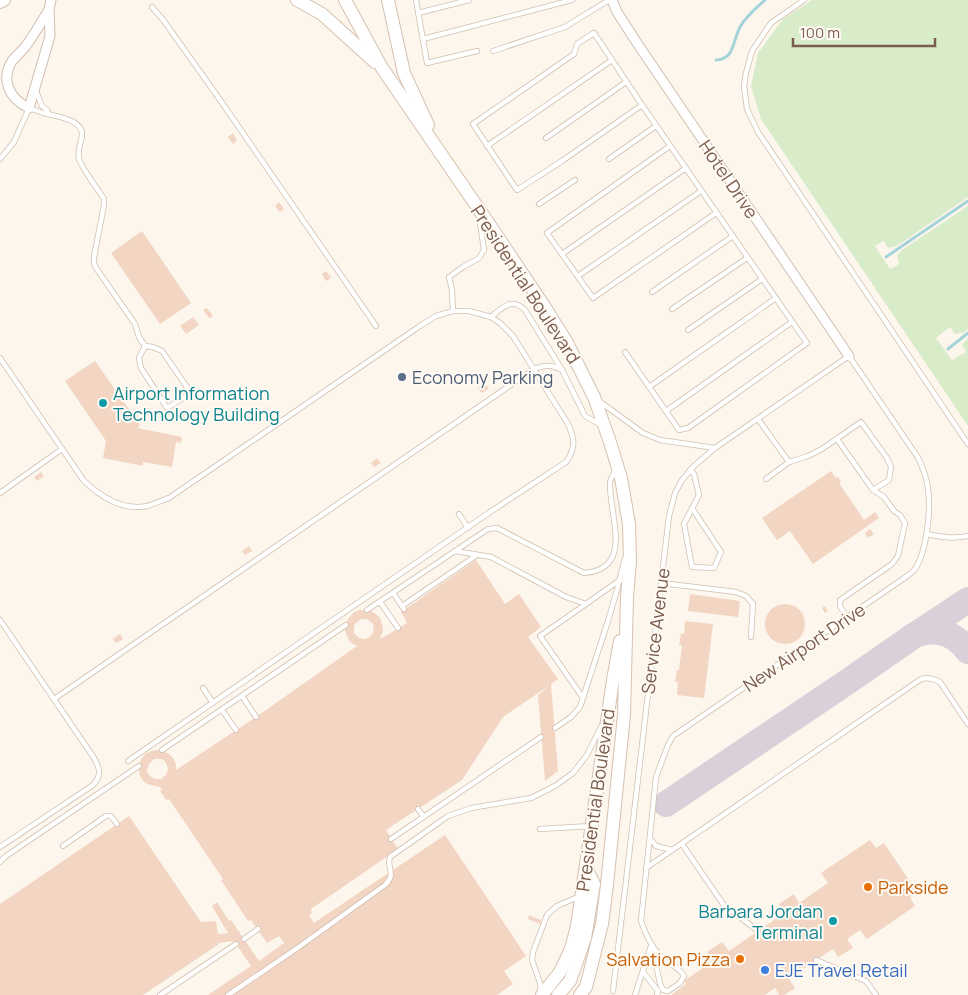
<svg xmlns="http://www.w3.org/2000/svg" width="968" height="995" font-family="Manrope,sans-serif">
<rect width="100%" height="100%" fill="#fdf6ec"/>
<path fill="#d8ecc9" d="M812 0H968V197L897 246 888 248 884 241 875 246 890 269 899 264 897 255 902 250 968 206V329L963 333 955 334 950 327 936 338 952 360 966 352 962 345 968 338V426L761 119 751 86 758 53 783 19Z"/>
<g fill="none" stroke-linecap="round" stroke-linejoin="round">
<g stroke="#a5d3da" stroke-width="3">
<path d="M716 60C721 60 726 58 730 53 734 46 736 35 740 27 746 16 756 8 765 0"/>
<path d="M886 257 968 201"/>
<path d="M948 349 968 333"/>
</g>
<g stroke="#dbcfda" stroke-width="26">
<path d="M915 635C936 626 954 633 968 651"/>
<path d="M666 804 850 680 912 637 968 600"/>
</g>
</g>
<g fill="#f3d5c3" fill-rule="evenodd">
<path d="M233 133 237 140 233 144 228 137Z"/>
<path d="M279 202 284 209 280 212 275 206Z"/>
<path d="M142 231 191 303 160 324 111 253Z"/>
<path d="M326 271 331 278 326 281 322 274Z"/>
<path d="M207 308 213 316 209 318 203 310Z"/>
<path d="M193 317 199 325 186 334 180 326Z"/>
<path d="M95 361 140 425 137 428 182 437 181 443 176 442 172 467 143 462V466L103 458 106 441 65 381Z"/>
<path d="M485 384 489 388 482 393 478 388Z"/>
<path d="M377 458 381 463 374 467 371 463Z"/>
<path d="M831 471 836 478 838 477 841 482 839 483 864 520 875 512 879 518 813 564 790 531 777 540 762 518Z"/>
<path d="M41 472 44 476 37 481 34 477Z"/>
<path d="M870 529 874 534 868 538 865 533Z"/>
<path d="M249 546 252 551 245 555 242 551Z"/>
<path d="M476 560 505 604 519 594 541 627 528 637 558 679 551 684 558 771 545 781 538 695 550 685 503 717 462 780 386 830 398 849 311 909 312 913 309 915 314 923 445 835 526 956 504 971 513 984 497 995H208L251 966 234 941 218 943 219 944 143 995H0V904L129 816 201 922 216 921 218 934 228 933 212 906 217 902 229 921 231 920 259 961 284 943 279 936 267 943 251 920 248 921 221 880 223 879 169 799 166 800 160 791 162 790 160 787 154 786 148 784 143 781 140 776 139 770V764L142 758 145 754 151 751 157 750 163 751 169 754 173 758 176 764V770L256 717 357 646 350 642 347 636 345 630 346 623 349 618 353 613 359 610H365L371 611 376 614 380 618 382 624 383 630 380 638H382L407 623 401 612ZM361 619H367L372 623 374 626 373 633 369 637 366 639 359 638 354 633V626L356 623ZM154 759H161L164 760 167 765 168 769 166 775 161 779H154L148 774 147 770 149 764Z"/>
<path d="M690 594 740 601 738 617 688 611Z"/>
<circle cx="785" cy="624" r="20"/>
<path d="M825 606 828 611 825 613 822 608Z"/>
<path d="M685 621 713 624 704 698 677 695 678 682H675L677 670H679L682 645H679L681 633 684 634Z"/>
<path d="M120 634 123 639 116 643 113 639Z"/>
<path d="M870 840 876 848 884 843 917 892 910 897 915 906 867 939 860 930 847 939 853 948 838 957 833 949 816 960 789 979 795 988 784 995H779L775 988 765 995H671L686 984 684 981 713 961 707 952 722 942 729 951 784 913 779 904 794 894 799 903 828 883 821 873Z"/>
<path d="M529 915 541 920 540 924 528 919Z"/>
</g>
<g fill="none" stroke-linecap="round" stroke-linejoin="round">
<g stroke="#d1beb0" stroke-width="6">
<g id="service">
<path d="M416 0 427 63 477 51"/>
<path d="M804 0 771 23 752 51 746 73 744 86 747 109 758 132 968 444"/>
<path d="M152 7 164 21 218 97 376 326"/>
<path d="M418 13 469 0"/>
<path d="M423 39 572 0"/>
<path d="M493 51 565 27 609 0"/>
<path d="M36 91 42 106 47 110 48 114"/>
<path d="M546 138 626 82"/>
<path d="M487 146 612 60"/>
<path d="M670 146 547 233 593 298 716 213"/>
<path d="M0 159 14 142 29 108 46 114H48C59 117 83 120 82 135 81 144 77 150 79 159 83 170 97 188 104 199V205L94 257V263L96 268 135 324 139 337 145 346 153 347 162 351 191 393 167 408 141 368 139 358 145 346"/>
<path d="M609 159 656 126"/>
<path d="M539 204 575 180"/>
<path d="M562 254 686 168"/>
<path d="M578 276 701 191"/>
<path d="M652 292 733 236"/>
<path d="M672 309 747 258"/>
<path d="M453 311 452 290 449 277 463 267 479 258 484 250 479 216"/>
<path d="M491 317C503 307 511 297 525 310L562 370 585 416 601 425"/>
<path d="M688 330 762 279"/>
<path d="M625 352 679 430 688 428 807 343 642 105 594 33 577 44 574 54 473 124 517 190 562 161 642 105"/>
<path d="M0 358 84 481C101 497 123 511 147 506 155 504 162 500 169 498L420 326 436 316 453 311H469L491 317 500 323 513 336 568 424C575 439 576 448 566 462L490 512 128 761"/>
<path d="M649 387 776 298"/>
<path d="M599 401 643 433 660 440 715 448"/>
<path d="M666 411 792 322"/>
<path d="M758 419 789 462"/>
<path d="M837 439 873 490"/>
<path d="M690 470 694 474 699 495 684 524 692 567 714 568 721 552 692 508"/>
<path d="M766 479 789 462 808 456 822 449 861 422 887 458 891 467 889 480 873 490 884 497 894 511 900 515 905 523 898 556 892 564 840 600V606L847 618"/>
<path d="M0 493 62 449"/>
<path d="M459 514 468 528"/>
<path d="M927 534C942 537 953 539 968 536"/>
<path d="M455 551 491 557 566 597 586 604 620 580"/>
<path d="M661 583 736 592 746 596 753 604 751 637"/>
<path d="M393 593 404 609"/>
<path d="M380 602 398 628"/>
<path d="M402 606 477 555"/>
<path d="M367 610 488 529 497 528 584 573C635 569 609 516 610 483 610 479 614 474 616 469"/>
<path d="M0 620 94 758C100 769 102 775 93 785L0 847"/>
<path d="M203 688 213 703"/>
<path d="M242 696 256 717"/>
<path d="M583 698 540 636 586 604"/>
<path d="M54 699 534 369C546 365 550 364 562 370"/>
<path d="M222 710 236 730"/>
<path d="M555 728 571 717 580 707 608 621 617 590 625 558"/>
<path d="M162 750 346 625"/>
<path d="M418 809 424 817"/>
<path d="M540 829 591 826"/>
<path d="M650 838 656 846 672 850"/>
<path d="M391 839 541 737"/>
<path d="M682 844 723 904 758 931"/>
<path d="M63 846 106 816H111L117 824"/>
<path d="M0 862 6 856 139 766"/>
<path d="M646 868 921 679C928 677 933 678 940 682L968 724"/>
<path d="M244 939 258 929"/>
<path d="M816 960 866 981 876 995"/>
<path d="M643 972 658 991 657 995"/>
<path d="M541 991 540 983 532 960 533 952 547 915 557 906 578 897"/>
<path d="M613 991 669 516 675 493 682 480 694 466 715 448 849 356 919 459C923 469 927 478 928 489 931 510 927 551 915 569 912 573 907 576 903 579L673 736 668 745 656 777 641 921C645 933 651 946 660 956 668 963 679 967 684 976L680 983 668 991 663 990 660 984 652 945"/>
<path d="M160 995 236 944"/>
<path d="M228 995 296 949 385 885C397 874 386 868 390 857L448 816 471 808 531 798 555 786 573 773 587 755 601 727"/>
<path d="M635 995 651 946"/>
</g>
</g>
<g stroke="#d1beb0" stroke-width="11">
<g id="minor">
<path d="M612 0 617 12 637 43 849 356"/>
<path d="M49 10C41 22 34 35 25 47 21 52 16 56 12 61 0 81 10 99 29 108L50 36 49 10 51 0"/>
</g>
</g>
<g stroke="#d6c0b0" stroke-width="14">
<g id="secondary">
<path d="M297 0 322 14 375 62"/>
<path d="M345 0 382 68 489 224 544 306 566 341 594 397 609 439 621 478 629 524 630 561 627 597 624 715 607 885 602 924 586 987 580 995"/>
<path d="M388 0 404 73 428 125"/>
<path d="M0 2 4 0"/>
<path d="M542 995 560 972 571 949 577 926 613 680 620 641"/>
<path d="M558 995 570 981 585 938 594 884 586 868"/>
</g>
</g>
<use href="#service" stroke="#fff" stroke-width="4.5"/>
<use href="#minor" stroke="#fff" stroke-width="9"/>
<use href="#secondary" stroke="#fff" stroke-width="12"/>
</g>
<circle fill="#5c6f8a" stroke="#fffaf3" stroke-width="2" cx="402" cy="377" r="5"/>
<g fill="#0f9aa8" stroke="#fffaf3" stroke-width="2">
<circle cx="103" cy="403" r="5"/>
<circle cx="833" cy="921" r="5"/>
</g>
<g fill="#e8710a" stroke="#fffaf3" stroke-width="2">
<circle cx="868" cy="887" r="5"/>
<circle cx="740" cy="959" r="5"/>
</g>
<circle fill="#3f7fe0" stroke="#fffaf3" stroke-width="2" cx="765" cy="970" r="5"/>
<g text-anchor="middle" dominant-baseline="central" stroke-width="4" stroke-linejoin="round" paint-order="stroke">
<g font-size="18" fill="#7a5c4d" stroke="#fffaf3">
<text transform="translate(729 179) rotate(56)">Hotel Drive</text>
<text transform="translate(526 284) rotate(57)">Presidential Boulevard</text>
<text transform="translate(655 631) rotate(-83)">Service Avenue</text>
<text transform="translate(804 647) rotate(-34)">New Airport Drive</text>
<text transform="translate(595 800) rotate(-82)">Presidential Boulevard</text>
</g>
<g font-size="18" fill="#4e5e75" stroke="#fffaf3" text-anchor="start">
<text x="412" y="377">Economy Parking</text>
</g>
<g font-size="18" fill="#0d838f" stroke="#fffaf3" text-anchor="start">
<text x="113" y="393">Airport Information<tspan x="113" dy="21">Technology Building</tspan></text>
<text x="823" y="911" text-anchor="end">Barbara Jordan<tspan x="823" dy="21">Terminal</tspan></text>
</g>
<g font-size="18" fill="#c56008" stroke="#fffaf3" text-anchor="start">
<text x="878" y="887">Parkside</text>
<text x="730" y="959" text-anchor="end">Salvation Pizza</text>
</g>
<g font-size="18" fill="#366cbe" stroke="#fffaf3" text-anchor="start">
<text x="775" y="970">EJE Travel Retail</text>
</g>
</g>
<path d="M793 38v8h142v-8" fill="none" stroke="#7a5c4d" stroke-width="2.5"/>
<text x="800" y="38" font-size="15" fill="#7a5c4d" stroke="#fffaf3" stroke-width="4" paint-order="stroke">100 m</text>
</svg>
